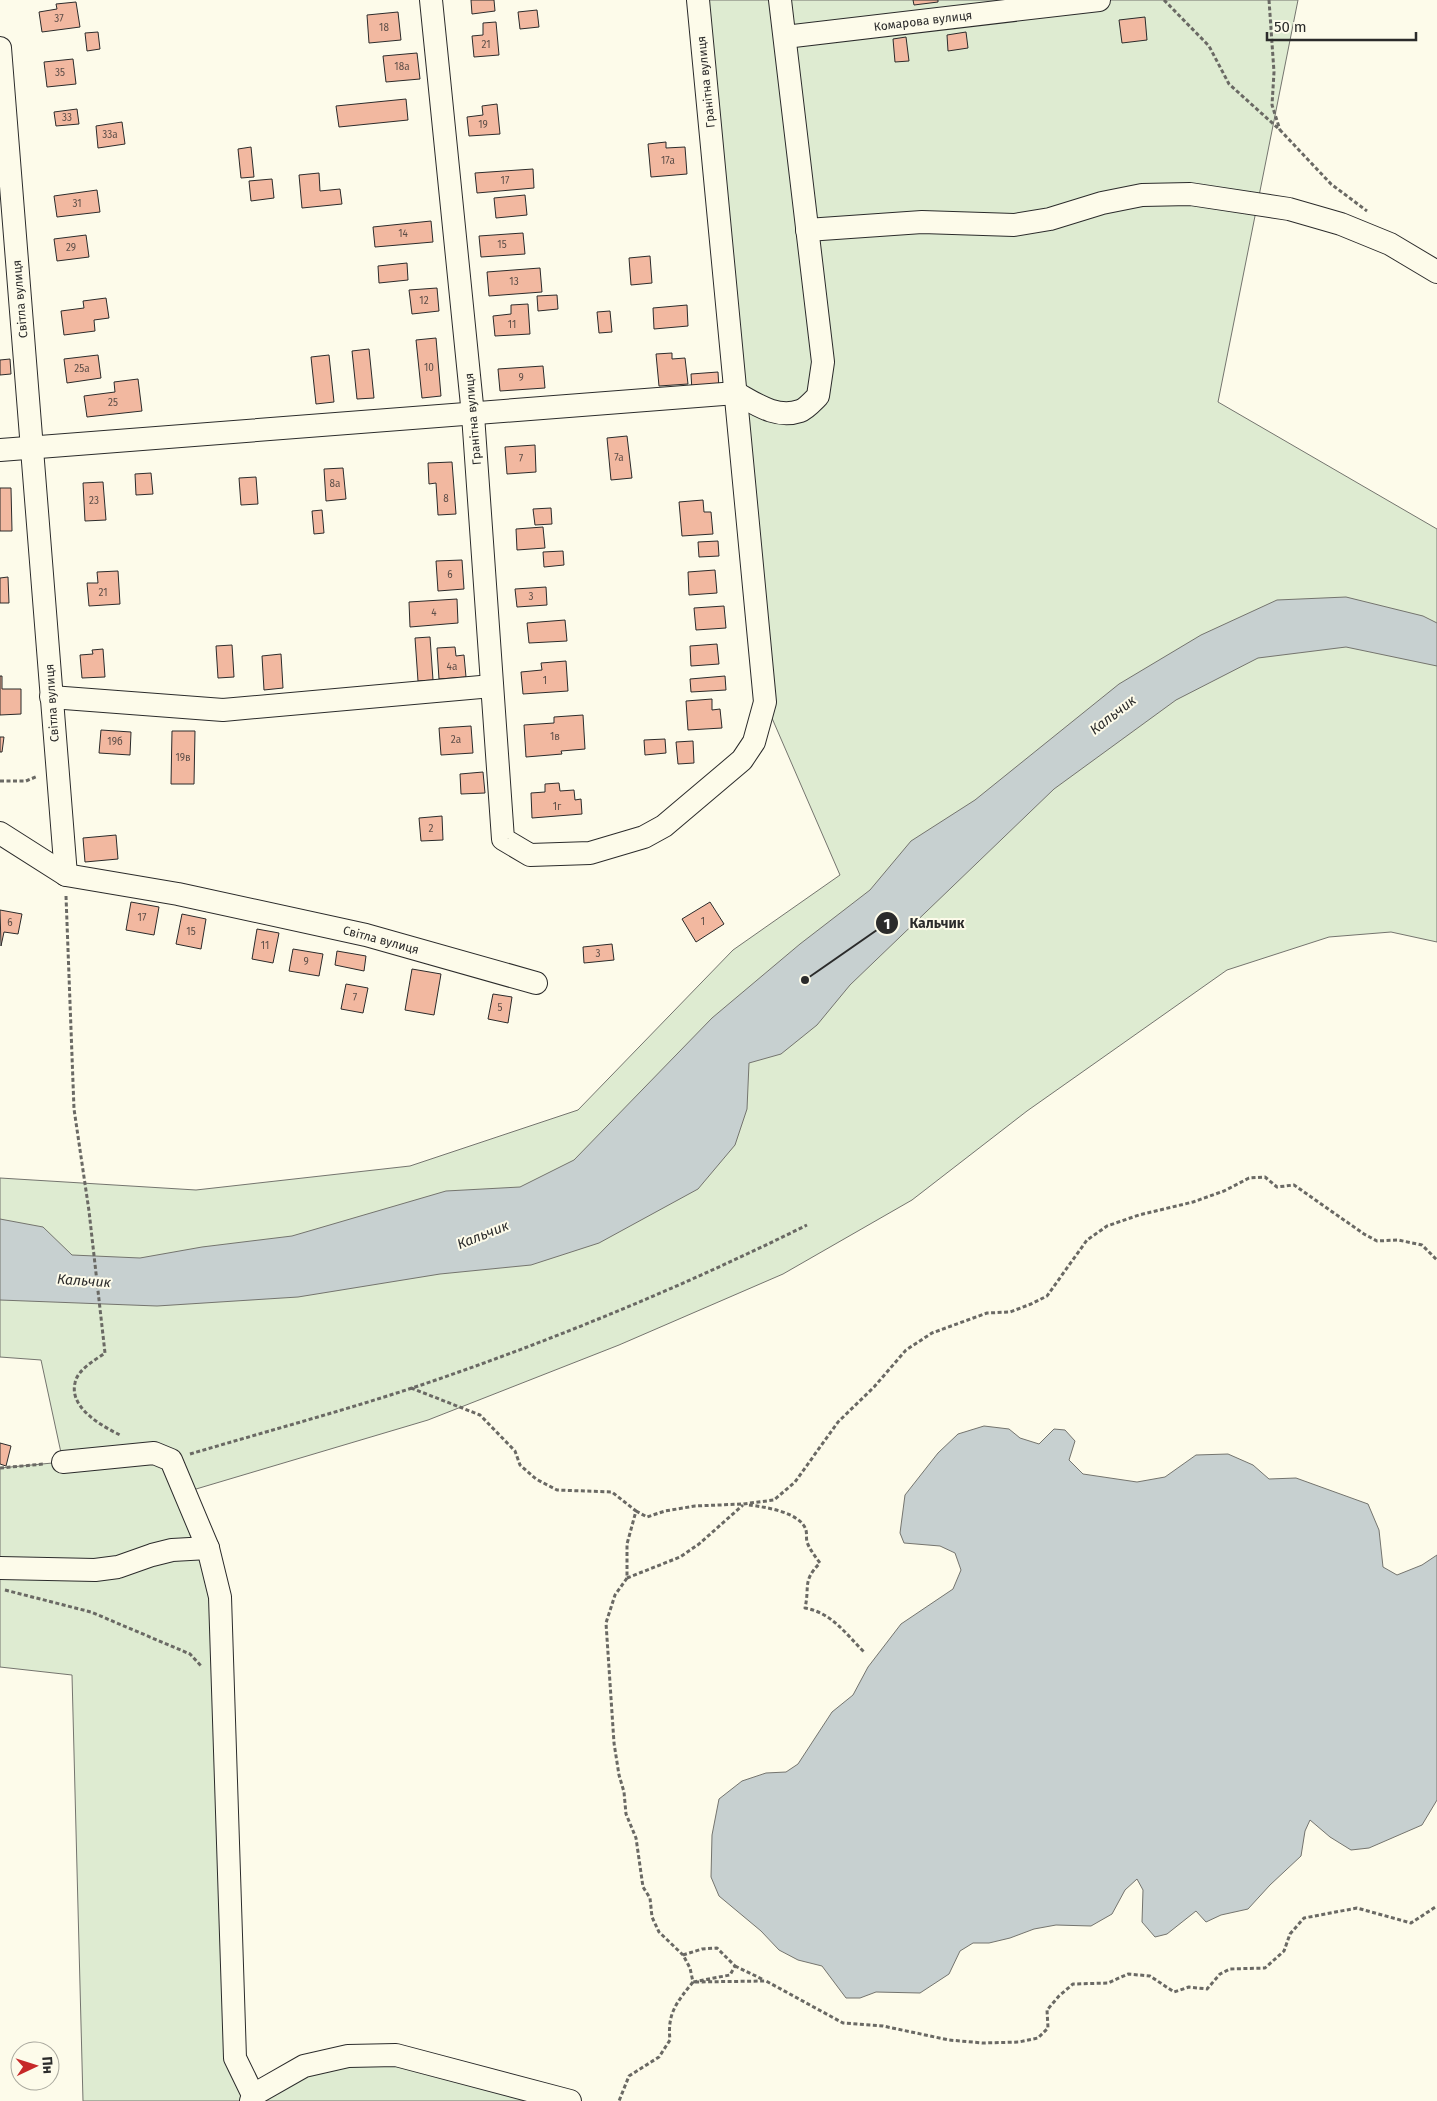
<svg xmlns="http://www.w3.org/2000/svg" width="1437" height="2101" font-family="'Fira Sans',sans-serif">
<rect width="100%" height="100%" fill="#fdfbea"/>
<path fill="#deebd1" stroke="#74746e" d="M698 0H1298L1218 402 1437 529V942L1391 932 1329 937 1227 970 1027 1111 912 1200 783 1274 619 1345 428 1420 186 1492 208 1548 235 2058 253 2095 348 2056 570 2101H83L72 1675 0 1667V1468L63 1462 41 1360 0 1357V1178L196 1190 410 1166 578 1110 733 950 840 875 765 702Z"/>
<g fill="#c7d0d0" stroke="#74746e">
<path d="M1346 597 1423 616 1437 623V666L1346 647 1258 658 1176 700 1054 789 850 985 817 1025 781 1054 749 1063 747 1109 735 1145 698 1189 599 1243 531 1265 440 1274 298 1297 157 1306 0 1300V1219L43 1227 72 1255 140 1258 202 1247 292 1236 446 1191 520 1187 574 1160 712 1018 800 944 870 890 911 841 975 800 1119 684 1201 635 1277 600Z"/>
<path d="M984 1426 1009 1429 1020 1438 1039 1444 1054 1429 1065 1430 1075 1441 1069 1460 1083 1474 1137 1482 1165 1477 1196 1455 1228 1454 1253 1465 1269 1479 1296 1478 1368 1504 1379 1530 1383 1567 1397 1575 1422 1565 1437 1555V1800L1422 1825 1369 1848 1351 1850 1330 1837 1310 1820 1305 1831 1301 1856 1270 1885 1248 1909 1221 1915 1206 1922 1196 1911 1167 1934 1155 1937 1142 1922 1143 1890 1137 1879 1125 1890 1112 1914 1091 1926 1056 1925 1034 1929 1010 1938 989 1943H973L960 1951 949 1974 920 1993 876 1992 860 1998H846L822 1966 798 1960 779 1950 761 1931 719 1896 711 1877 712 1835 719 1799 742 1781 766 1773 786 1772 798 1764 832 1712 853 1695 868 1667 901 1624 953 1589 961 1570 955 1553 940 1546 904 1543 900 1533 905 1495 938 1453 958 1434Z"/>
</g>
<g fill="#f2b8a0" stroke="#2b2b2b">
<path d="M471 0H494L495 11 472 14Z"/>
<path d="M913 0H938V2L914 5Z"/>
<path d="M76 2 80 27 42 32 39 12 57 9 56 4Z"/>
<path d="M537 10 539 27 520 29 518 12Z"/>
<path d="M398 12 401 40 369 43 367 15Z"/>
<path d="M1145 17 1147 40 1122 43 1119 20Z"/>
<path d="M496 22 499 55 474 57 472 36 483 35V23Z"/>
<path d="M98 32 100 49 87 51 85 33Z"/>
<path d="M966 32 968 48 948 51 947 35Z"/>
<path d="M906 37 909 61 895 62 893 39Z"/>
<path d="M417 53 420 79 386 82 383 56Z"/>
<path d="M73 59 76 84 47 87 44 62Z"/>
<path d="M406 99 408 120 339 127 336 106Z"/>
<path d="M497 104 500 134 469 136 467 117 483 115 482 106Z"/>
<path d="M77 109 79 124 56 126 54 112Z"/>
<path d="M122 122 125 144 98 148 96 126Z"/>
<path d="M666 142V148L685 147 687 174 651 177 648 144Z"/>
<path d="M251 147 254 177 241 178 238 149Z"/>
<path d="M533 169 534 188 477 193 475 173Z"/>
<path d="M319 173 320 191 340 189 342 204 302 208 299 175Z"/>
<path d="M272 179 274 198 251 201 249 181Z"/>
<path d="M97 190 100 212 57 217 54 196Z"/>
<path d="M525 195 527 215 496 218 494 198Z"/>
<path d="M431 221 433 242 375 247 373 227Z"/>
<path d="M523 233 525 254 481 257 479 236Z"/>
<path d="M86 235 89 257 57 261 54 239Z"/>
<path d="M650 256 652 283 631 285 629 258Z"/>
<path d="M407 263 408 280 379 283 378 266Z"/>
<path d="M540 268 542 292 489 296 487 272Z"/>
<path d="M437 288 439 311 412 314 409 290Z"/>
<path d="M557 295 558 309 538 311 537 296Z"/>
<path d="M106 298 109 318 94 320 95 331 64 335 61 311 84 308 83 301Z"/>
<path d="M528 304 530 334 495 336 493 316 511 314V305Z"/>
<path d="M687 305 688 326 654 329 653 308Z"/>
<path d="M610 311 612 332 599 333 597 312Z"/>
<path d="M436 338 441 396 422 398 416 340Z"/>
<path d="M369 349 374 398 357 399 352 351Z"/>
<path d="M672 353V359L685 358 688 384 659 386 656 354Z"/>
<path d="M98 355 101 378 67 383 64 359Z"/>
<path d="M329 355 334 402 316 404 311 357Z"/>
<path d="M10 359 11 374 0 375V360Z"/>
<path d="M543 366 545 388 500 391 498 369Z"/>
<path d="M718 372 719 389 692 391 691 374Z"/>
<path d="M138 379 142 411 87 417 84 396 115 392 114 382Z"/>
<path d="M627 436 632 478 611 480 607 438Z"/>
<path d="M535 445 536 472 507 474 505 447Z"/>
<path d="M452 462 456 514 438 515 436 483 429 484 428 463Z"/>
<path d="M343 468 346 499 326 501 324 469Z"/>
<path d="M151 473 153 494 136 495 135 474Z"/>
<path d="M256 477 258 504 241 505 239 478Z"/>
<path d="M103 482 106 520 85 521 83 483Z"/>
<path d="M0 488H11L12 531H0Z"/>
<path d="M703 500 704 512H711L713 534 682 536 679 502Z"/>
<path d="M551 508 552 524 535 525 533 509Z"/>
<path d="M322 510 324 533 314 534 312 511Z"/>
<path d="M543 527 545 548 517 550 516 529Z"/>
<path d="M718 541 719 556 699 557 698 542Z"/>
<path d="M563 551 564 565 544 567 543 552Z"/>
<path d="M462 560 464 589 438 591 436 561Z"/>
<path d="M715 570 717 593 689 595 688 572Z"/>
<path d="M118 571 120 604 89 606 87 583H98L97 572Z"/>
<path d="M8 577 9 603H0V578Z"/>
<path d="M546 587 547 605 517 607 515 589Z"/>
<path d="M457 599 458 623 410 627 409 602Z"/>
<path d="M724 606 726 628 696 630 694 608Z"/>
<path d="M565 620 567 641 529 643 527 623Z"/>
<path d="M430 637 433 680 418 681 415 638Z"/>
<path d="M717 644 719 664 691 666 690 646Z"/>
<path d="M232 645 234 677 218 678 216 646Z"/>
<path d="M455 647 456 656 464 655 466 677 439 679 437 648Z"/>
<path d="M103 649 105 677 82 678 80 655 93 654 92 650Z"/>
<path d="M281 654 283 688 264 690 262 656Z"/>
<path d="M566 661 568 691 523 694 521 672 542 670 541 663Z"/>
<path d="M0 676H2V689H21V714L0 715Z"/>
<path d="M725 676 726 690 691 692 690 679Z"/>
<path d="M712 699V710L720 709 722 728 688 730 686 701Z"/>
<path d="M583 715 585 749 561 751 562 754 526 757 524 725 554 723V717Z"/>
<path d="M471 726 473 753 441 755 439 728Z"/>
<path d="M101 730 131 732 130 755 99 753Z"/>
<path d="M172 731H195L194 784H171Z"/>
<path d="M0 737H4L2 752H0Z"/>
<path d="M665 739 666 753 645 755 644 740Z"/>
<path d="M693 741 694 763 678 764 676 742Z"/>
<path d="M483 772 485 793 461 794 460 774Z"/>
<path d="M559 783 560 791 574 790 575 800 581 799 582 814 532 818 531 793 545 792V784Z"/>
<path d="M442 816 443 840 421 841 419 818Z"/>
<path d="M116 835 118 859 85 862 83 838Z"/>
<path d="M131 902 159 907 154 935 126 930Z"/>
<path d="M710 902 724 924 696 942 682 919Z"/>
<path d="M0 910 22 914 18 934 4 932 1 946Z"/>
<path d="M182 914 206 919 201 949 176 944Z"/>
<path d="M257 929 279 933 273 963 252 959Z"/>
<path d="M612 944 614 960 584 963 583 947Z"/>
<path d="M293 949 323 954 319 976 289 971Z"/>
<path d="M337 951 366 956 364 971 335 965Z"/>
<path d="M412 969 441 974 434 1015 405 1010Z"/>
<path d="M346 984 368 988 363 1013 341 1009Z"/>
<path d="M493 994 512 997 508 1023 488 1019Z"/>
<path d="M0 1443 11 1446 6 1466 0 1464Z"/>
</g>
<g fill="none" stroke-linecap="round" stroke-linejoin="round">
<g stroke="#2b2b2b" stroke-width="24">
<g id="minor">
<path d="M431 0 473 415 503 839 530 855 590 853 644 837 664 826 742 760 754 742 765 702 698 0"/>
<path d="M785 37 1099 0"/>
<path d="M0 48 66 875"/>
<path d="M807 230 922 222 1014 225 1050 219 1102 203 1142 195 1190 194 1289 209 1341 224 1390 244 1437 272"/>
<path d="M0 450 736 393C756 404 776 419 800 411 806 409 813 401 818 396L823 362 780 0"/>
<path d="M51 697 223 710 492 686"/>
<path d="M0 833 66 875 178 894 366 935 536 983"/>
<path d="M63 1462 154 1453 171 1460 208 1548 220 1597 235 2058 253 2095"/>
<path d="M0 1568 95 1570 118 1567 152 1555 172 1550 208 1548"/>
<path d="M251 2101 253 2095 304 2066 348 2056 396 2055 570 2101"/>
</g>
</g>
<g stroke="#6a6964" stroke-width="3" stroke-dasharray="4 2.5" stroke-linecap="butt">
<path d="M1164 0 1209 46 1229 84 1280 130 1331 184 1367 211"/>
<path d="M1269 0 1274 72 1272 105 1280 130"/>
<path d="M0 781H26L38 776"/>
<path d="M66 896 74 1109 89 1211 105 1353C95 1360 77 1370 75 1383 69 1408 102 1426 120 1435"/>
<path d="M411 1388 480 1415 515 1451 520 1465 536 1479 557 1490 612 1492 636 1511 627 1544V1578L615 1595 606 1623 614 1743 619 1775 624 1792 626 1814 636 1838 643 1887 650 1898 652 1917 659 1932 683 1955 690 1968 693 1982C677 2002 667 2013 670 2040L659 2057 629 2076 619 2101"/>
<path d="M190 1454C271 1430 354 1408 433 1381 561 1337 686 1285 807 1225"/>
<path d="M0 1468 44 1464"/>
<path d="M749 1505C765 1507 800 1512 806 1530 807 1534 806 1538 807 1542 810 1550 815 1556 820 1563 802 1581 810 1586 805 1608 832 1613 845 1633 864 1652"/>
<path d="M636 1511 647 1517 665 1511 695 1506 743 1504 774 1500 795 1482 838 1422 874 1387 906 1350 932 1333 987 1313 1010 1312 1031 1304 1047 1296 1087 1240 1107 1226 1139 1215 1193 1202 1224 1191 1249 1178 1265 1177 1277 1187 1294 1185 1364 1234 1377 1241 1398 1240 1422 1245 1437 1260"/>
<path d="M627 1578 680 1557 699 1544 743 1505"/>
<path d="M5 1590 91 1612 190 1654 202 1667"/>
<path d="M683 1955 702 1949 717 1948 735 1966 730 1975 693 1982 766 1981 843 2023 883 2026 949 2040 983 2043 1019 2042 1038 2038 1048 2028 1047 2010 1059 1996 1073 1984 1108 1983 1128 1974 1150 1976 1174 1992 1189 1987 1207 1989 1220 1974 1230 1969 1265 1968 1284 1951 1290 1934 1304 1918 1357 1908 1411 1923 1437 1906"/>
<path d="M735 1966 764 1980"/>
</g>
<use href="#minor" stroke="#fdfbea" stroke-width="22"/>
</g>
<g text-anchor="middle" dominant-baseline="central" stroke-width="4" stroke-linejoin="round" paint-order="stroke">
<g font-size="10" fill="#5d4e48">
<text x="59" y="19">37</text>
<text x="384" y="28">18</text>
<text x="486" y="45">21</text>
<text x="402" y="67">18а</text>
<text x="60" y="73">35</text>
<text x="67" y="118">33</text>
<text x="483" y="125">19</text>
<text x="110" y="135">33а</text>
<text x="668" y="161">17а</text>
<text x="505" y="181">17</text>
<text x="77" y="204">31</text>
<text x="403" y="234">14</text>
<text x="502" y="245">15</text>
<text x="71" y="248">29</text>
<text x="514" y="282">13</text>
<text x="424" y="301">12</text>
<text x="512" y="325">11</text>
<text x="429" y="368">10</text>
<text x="82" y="369">25а</text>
<text x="521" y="378">9</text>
<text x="113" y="403">25</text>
<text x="619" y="458">7а</text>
<text x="521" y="459">7</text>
<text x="335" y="484">8а</text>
<text x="446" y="499">8</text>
<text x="94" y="501">23</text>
<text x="450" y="575">6</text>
<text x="103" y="593">21</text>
<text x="531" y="597">3</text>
<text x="434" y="613">4</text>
<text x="452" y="667">4а</text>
<text x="545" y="681">1</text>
<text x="555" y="737">1в</text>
<text x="456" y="740">2а</text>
<text x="115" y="742">19б</text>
<text x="183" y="758">19в</text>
<text x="557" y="807">1г</text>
<text x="431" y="829">2</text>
<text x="142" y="918">17</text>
<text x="703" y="922">1</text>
<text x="10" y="923">6</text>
<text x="191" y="932">15</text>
<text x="265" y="946">11</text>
<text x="598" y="954">3</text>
<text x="306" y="962">9</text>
<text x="355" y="998">7</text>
<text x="500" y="1008">5</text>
</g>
<g font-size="12" fill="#2b2b2b" stroke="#fdfbea">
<text transform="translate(923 21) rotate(-7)">Комарова вулиця</text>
<text transform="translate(706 82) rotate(-96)">Гранітна вулиця</text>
<text transform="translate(20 299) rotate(-95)">Світла вулиця</text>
<text transform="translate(473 419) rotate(-95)">Гранітна вулиця</text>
<text transform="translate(52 703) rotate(-94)">Світла вулиця</text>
<text transform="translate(381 940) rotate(15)">Світла вулиця</text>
</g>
<g font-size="14" font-style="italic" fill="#2b2b2b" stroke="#fdfbea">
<text transform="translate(1113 715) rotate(-38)">Кальчик</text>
<text transform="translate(483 1235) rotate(-22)">Кальчик</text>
<text transform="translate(84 1281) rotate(4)">Кальчик</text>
</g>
</g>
<path fill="none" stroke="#2b2b2b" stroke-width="2" d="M805 980L887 923"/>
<g fill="#2b2b2b" stroke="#fdfbea" stroke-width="2">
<circle cx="805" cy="980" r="5"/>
<circle cx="887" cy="923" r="12"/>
</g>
<g font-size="15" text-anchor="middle" font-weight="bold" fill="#fff">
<text x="887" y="929">1</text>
</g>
<g font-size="14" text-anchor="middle" font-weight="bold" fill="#2b2b2b" stroke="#fdfbea" stroke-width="4" stroke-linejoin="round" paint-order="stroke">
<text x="937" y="928">Кальчик</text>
</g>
<g transform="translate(35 2066) rotate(86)"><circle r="24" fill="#fdfbea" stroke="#a9a89e"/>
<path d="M0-4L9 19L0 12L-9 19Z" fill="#c62828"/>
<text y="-8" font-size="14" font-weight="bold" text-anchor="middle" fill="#2b2b2b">Пн</text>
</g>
<path d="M1267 32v8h149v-8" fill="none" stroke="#2b2b2b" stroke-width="2.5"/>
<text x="1274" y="32" font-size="15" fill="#2b2b2b" stroke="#fdfbea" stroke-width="4" paint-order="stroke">50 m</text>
</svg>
